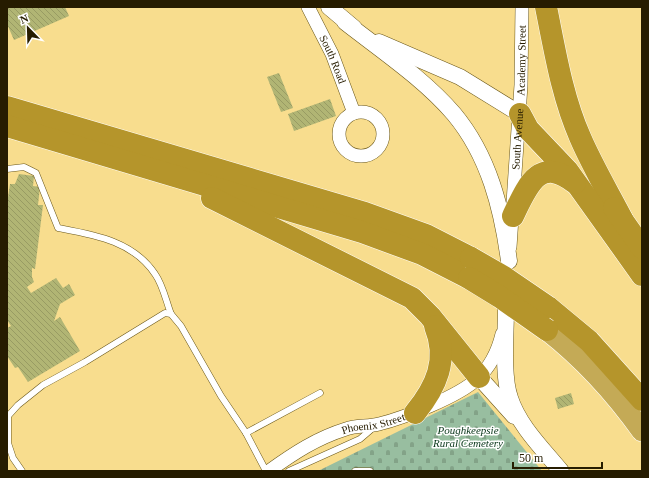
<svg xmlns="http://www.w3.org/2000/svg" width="649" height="478" font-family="Georgia,serif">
<defs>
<pattern id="cemetery-stones" width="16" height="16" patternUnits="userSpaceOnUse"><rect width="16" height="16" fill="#98bea0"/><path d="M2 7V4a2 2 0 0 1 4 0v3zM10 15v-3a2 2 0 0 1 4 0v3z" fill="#83a388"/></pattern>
<pattern id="building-back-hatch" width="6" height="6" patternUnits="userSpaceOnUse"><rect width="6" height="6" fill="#b1b574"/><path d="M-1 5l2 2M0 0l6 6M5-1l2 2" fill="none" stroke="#989b63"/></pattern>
</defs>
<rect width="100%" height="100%" fill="#f8dd8e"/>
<path fill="url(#cemetery-stones)" d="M478 392 542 471H318Z"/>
<g fill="url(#building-back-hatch)">
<path d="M7 7H65L69 16 14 40 7 24Z"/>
<path d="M279 73 293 108 281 112 267 77Z"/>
<path d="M330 99 336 116 294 131 288 114Z"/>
<path d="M19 174 34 176 33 186 40 187 38 205H43L35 269 32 268V277L34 282 27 287 31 293 56 278 63 288 69 284 75 295 60 304 54 321 60 317 80 351 28 382 18 367 15 368 7 356V328L11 326 7 320V204L10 184H15Z"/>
<path d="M571 393 574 404 558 409 555 398Z"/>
</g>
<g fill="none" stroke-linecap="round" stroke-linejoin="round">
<g stroke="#6a5719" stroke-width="7">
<g id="service">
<path d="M7 169 24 167 36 173 58 228C95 235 133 241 155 274 163 285 166 301 171 314"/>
<path d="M246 433 320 393"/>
<path d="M22 471 13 458 8 443V416L18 405 43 385 85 362 165 313 171 314 181 326 221 396 246 433 266 471"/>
<path d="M289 471 360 439 374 427"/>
<path d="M355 471H370"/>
</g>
</g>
<g stroke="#6a5719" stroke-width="14">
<g id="minor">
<path id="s1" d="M308 7 332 54 354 113"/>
<circle cx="361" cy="134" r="22"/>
<path id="s2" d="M510 247 521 85 522 7"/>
<path id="s3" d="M269 471C294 453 317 438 346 429 356 425 368 427 379 424 404 418 459 396 477 379 490 367 498 351 502 334"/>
</g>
</g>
<g stroke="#6a5719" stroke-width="17">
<g id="tertiary">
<path d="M329 7 354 28"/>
<path d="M345 22C382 51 424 79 454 114 489 156 502 209 509 261"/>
<path d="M379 42 460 77 520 114"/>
<path d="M506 309C506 334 502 375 510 398 519 426 543 449 561 471"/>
<path d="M479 377 514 416"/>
</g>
</g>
<g stroke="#fff" stroke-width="22">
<path id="trunk" d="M547 330C584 359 615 393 642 431"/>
</g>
<g stroke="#fff" stroke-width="23">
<g id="motorway">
<path d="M546 7C555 51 562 96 580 137 592 165 608 192 622 219"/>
<path d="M7 107 365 213 426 235 471 258"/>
<path d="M520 114 528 129 567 170 642 275"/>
<path d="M7 126 362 232 422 254 469 278"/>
<path d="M212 198 412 298 430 316 479 377"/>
<path d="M614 208 642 248"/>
<path d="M513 216C527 187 539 154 575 183"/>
<path d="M548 307 589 341 642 400"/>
<path d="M415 413C436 387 449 360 435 326"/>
</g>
</g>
<use href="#service" stroke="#fff" stroke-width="6"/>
<use href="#minor" stroke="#fff" stroke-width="13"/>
<use href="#tertiary" stroke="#fff" stroke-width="16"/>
<use href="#trunk" stroke="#c4aa56" stroke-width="21"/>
<use href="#motorway" stroke="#b5952b" stroke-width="22"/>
<g stroke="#fff" stroke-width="23" stroke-linecap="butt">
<g id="motorway-bridge">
<path d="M471 258 504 277 548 307"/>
<path d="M469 278 500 297 547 330"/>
</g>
</g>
<use href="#motorway-bridge" stroke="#b5952b" stroke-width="22"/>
</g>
<g text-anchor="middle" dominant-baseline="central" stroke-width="3" stroke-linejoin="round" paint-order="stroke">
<g font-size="11" fill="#261c00" stroke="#fff">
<text stroke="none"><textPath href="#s1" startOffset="58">South Road</textPath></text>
<text stroke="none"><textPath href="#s2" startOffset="187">Academy Street</textPath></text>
<text stroke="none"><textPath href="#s2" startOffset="108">South Avenue</textPath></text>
<text stroke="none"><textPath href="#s3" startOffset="116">Phoenix Street</textPath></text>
</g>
<g font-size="11" font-style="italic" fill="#063417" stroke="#fff">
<text x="468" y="430">Poughkeepsie<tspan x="468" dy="13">Rural Cemetery</tspan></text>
</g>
</g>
<rect width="649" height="478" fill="none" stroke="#261c00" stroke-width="16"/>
<g transform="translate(28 28) rotate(337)" stroke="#ffffff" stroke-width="3" paint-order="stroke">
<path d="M0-3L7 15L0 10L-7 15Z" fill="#261c00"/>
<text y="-6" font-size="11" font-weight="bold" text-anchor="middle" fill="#261c00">N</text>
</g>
<path d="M513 462v6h89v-6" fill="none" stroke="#261c00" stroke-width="2"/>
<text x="519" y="462" font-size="12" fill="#261c00" stroke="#ffffff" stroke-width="3" paint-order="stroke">50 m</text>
</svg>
